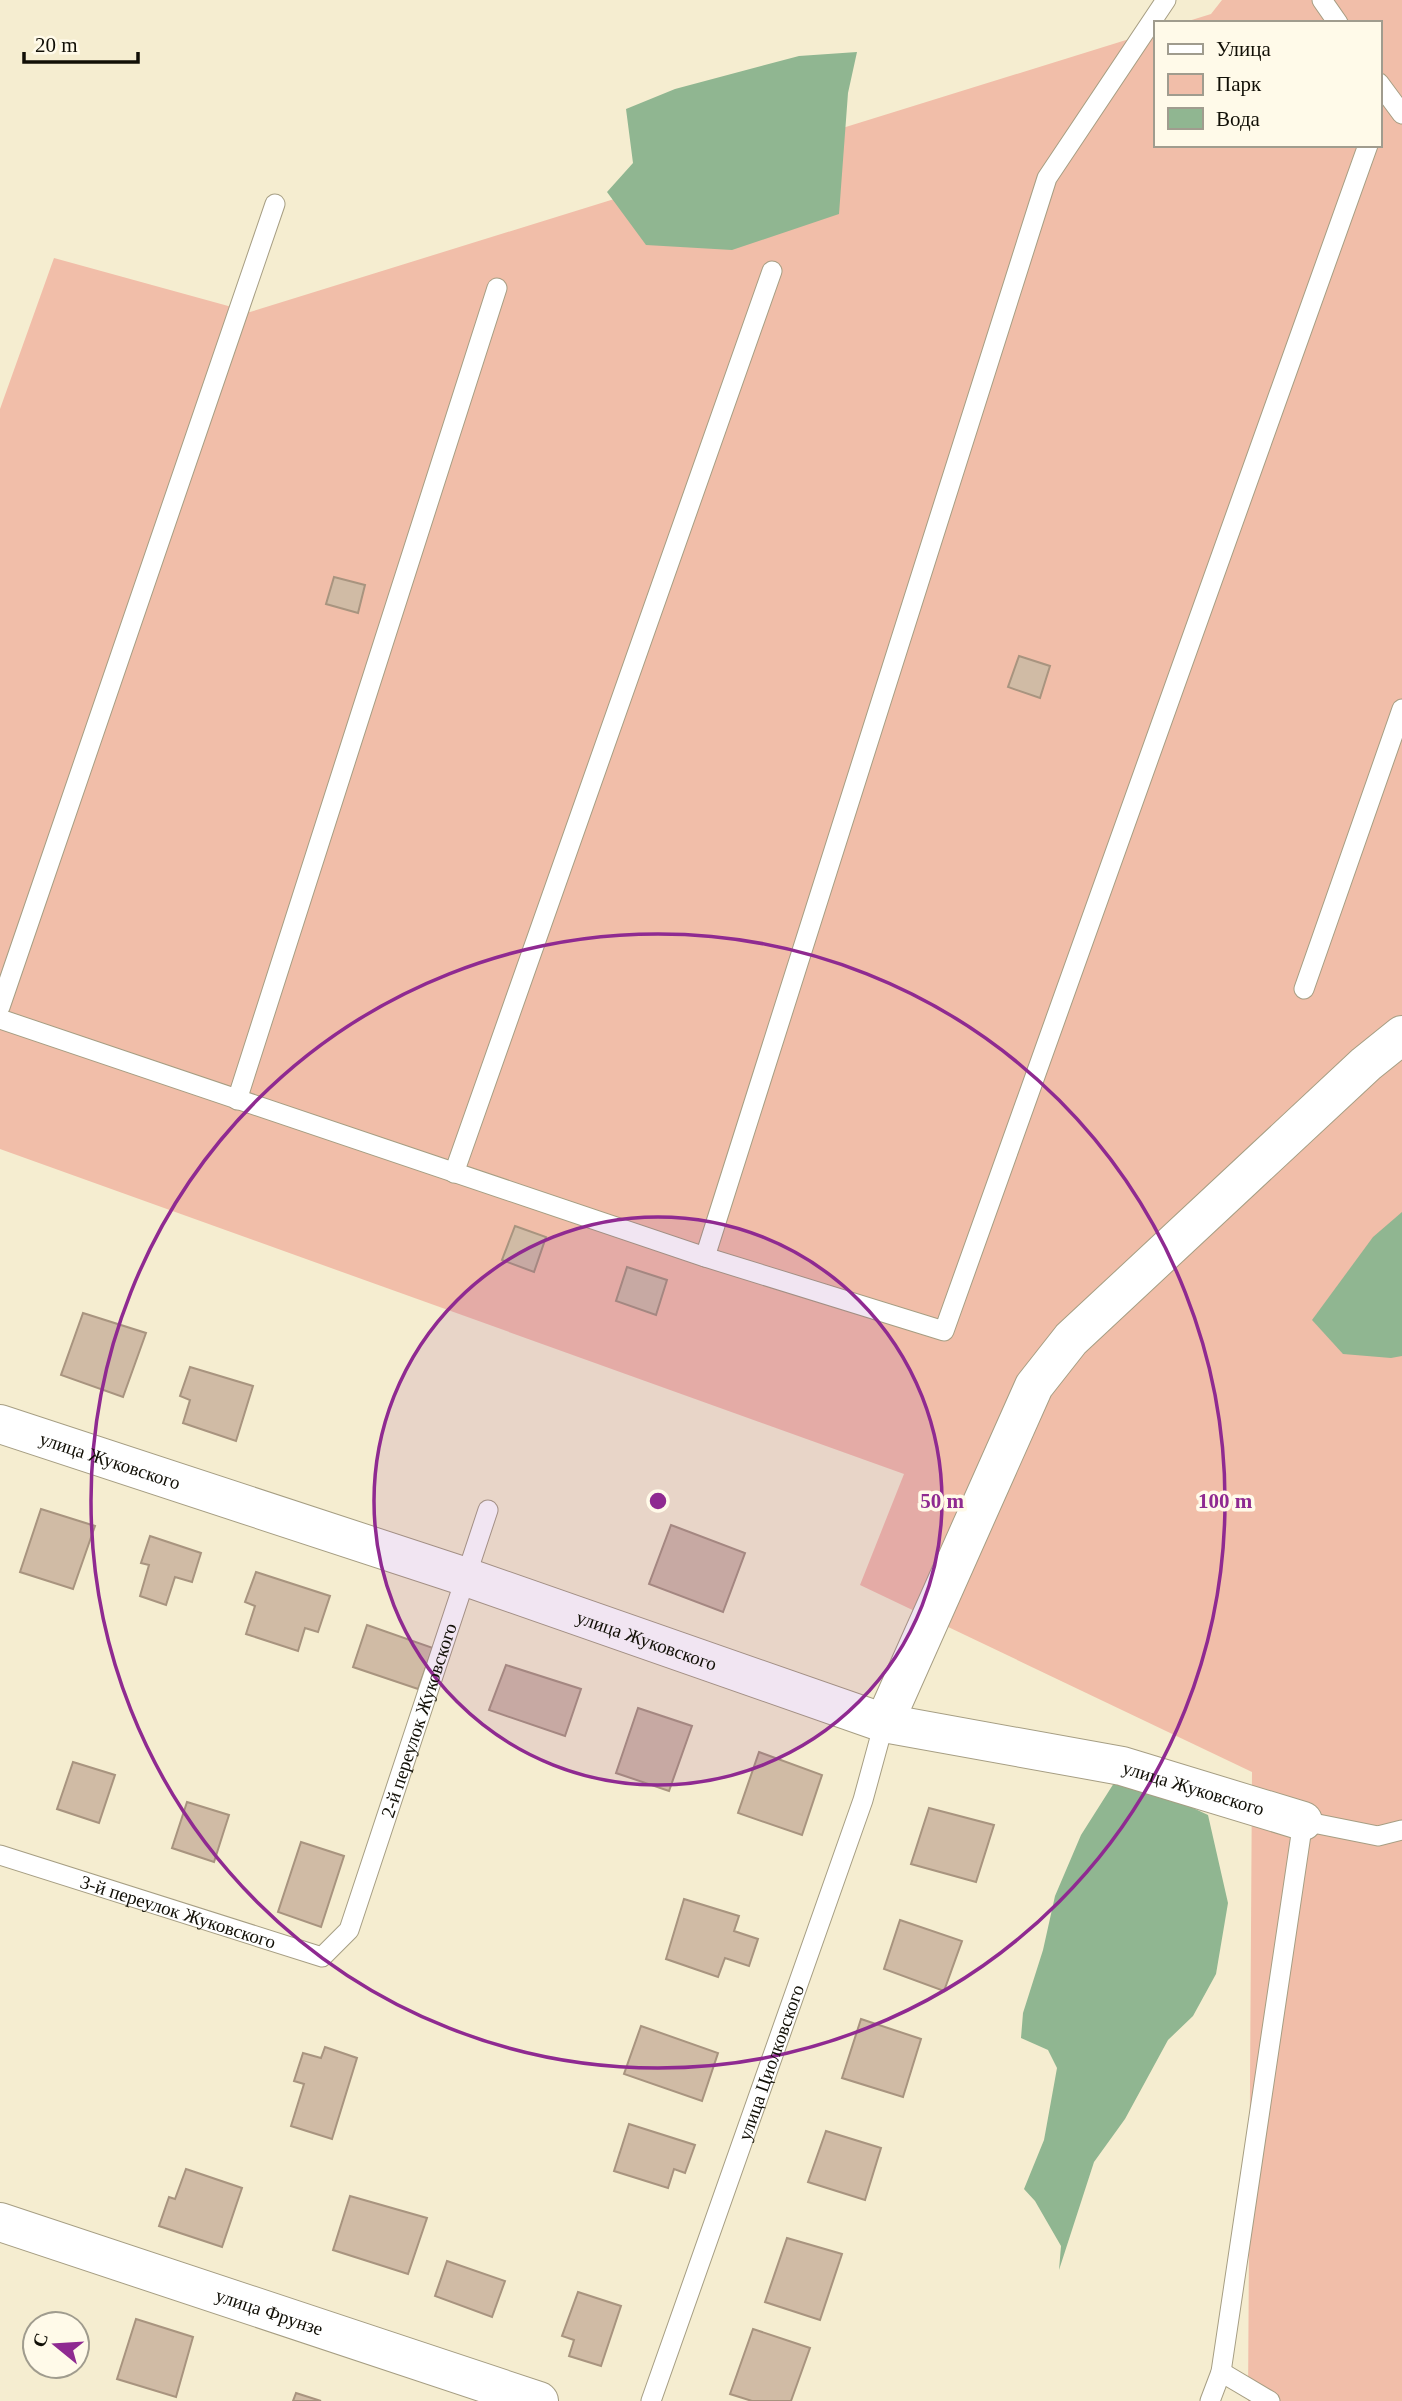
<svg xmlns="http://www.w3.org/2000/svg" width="1402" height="2401" font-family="'Times New Roman',serif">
<rect width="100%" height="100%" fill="#f5edd0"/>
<path fill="#f1bea9" d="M1222 0H1402V2401H1248L1252 1772 860 1585 904 1474 0 1149V409L54 258 250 312 1155 31V145H1379V23H1182L1211 14Z"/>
<g fill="#90b691">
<path d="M857 52 848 93 839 214 732 250 646 245 607 192 633 163 626 109 675 89 799 56Z"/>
<path d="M1402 1212V1356L1391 1358 1343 1354 1312 1320 1373 1237Z"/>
<path d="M1114 1783 1142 1784 1208 1815 1228 1903 1216 1974 1193 2016 1168 2040 1125 2119 1094 2162 1059 2270 1061 2246 1035 2201 1024 2189 1044 2140 1057 2068 1048 2050 1021 2038 1023 2013 1043 1950 1055 1896 1081 1835Z"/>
</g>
<g fill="#d0bba5" stroke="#a8947f" stroke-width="2">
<path d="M334 577 365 585 358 613 326 604Z"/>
<path d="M1019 656 1050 666 1040 698 1008 687Z"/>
<path d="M515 1226 546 1237 534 1272 502 1260Z"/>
<path d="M627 1267 667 1280 656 1315 616 1301Z"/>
<path d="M83 1313 146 1333 123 1397 61 1375Z"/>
<path d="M190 1367 253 1386 236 1441 183 1423 190 1400 180 1396Z"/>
<path d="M41 1509 95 1526 73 1589 20 1572Z"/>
<path d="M671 1525 745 1553 723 1612 649 1584Z"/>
<path d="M150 1536 201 1553 192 1582 175 1577 166 1605 140 1596 149 1565 141 1563Z"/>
<path d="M256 1572 330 1596 318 1632 305 1628 298 1651 246 1634 255 1606 245 1602Z"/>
<path d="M367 1625 433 1648 418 1689 353 1667Z"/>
<path d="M506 1665 581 1689 565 1736 489 1710Z"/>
<path d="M638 1708 692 1726 669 1791 616 1773Z"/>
<path d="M759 1752 822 1775 802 1835 738 1813Z"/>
<path d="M73 1762 115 1775 99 1823 57 1809Z"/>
<path d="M187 1802 229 1815 214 1862 172 1848Z"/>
<path d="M929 1808 994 1825 976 1882 911 1864Z"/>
<path d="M301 1842 344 1856 321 1927 278 1912Z"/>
<path d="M684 1899 739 1916 734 1931 758 1939 749 1966 725 1958 718 1977 666 1959Z"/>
<path d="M900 1920 962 1941 944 1991 884 1969Z"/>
<path d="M861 2019 921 2039 903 2097 842 2078Z"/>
<path d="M641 2026 718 2053 702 2101 624 2074Z"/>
<path d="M325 2047 357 2058 332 2139 291 2126 304 2084 294 2081 303 2053 321 2058Z"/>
<path d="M629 2124 695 2145 685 2173 674 2169 668 2188 614 2171Z"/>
<path d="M826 2131 881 2148 865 2200 808 2182Z"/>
<path d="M186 2169 242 2188 222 2247 159 2226 169 2197 175 2199Z"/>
<path d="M350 2196 427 2218 408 2274 333 2250Z"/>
<path d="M787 2238 842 2254 820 2320 765 2302Z"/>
<path d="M447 2261 505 2281 492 2317 435 2296Z"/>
<path d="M578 2292 621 2306 601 2366 569 2356 574 2340 562 2336Z"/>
<path d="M136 2319 193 2337 176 2397 117 2379Z"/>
<path d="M753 2329 810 2348 791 2401H752L730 2394Z"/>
<path d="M296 2393 321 2401H293Z"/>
</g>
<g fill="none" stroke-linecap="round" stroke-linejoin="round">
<g stroke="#a69e83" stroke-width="21">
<g id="service">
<path d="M1322 0 1338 23"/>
<path d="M1379 83 1402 114"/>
<path d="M1304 989 1402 709"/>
<path d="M0 1007 275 204"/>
<path d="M0 1019 705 1257 944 1331 1368 145"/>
<path d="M237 1100 497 288"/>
<path d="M454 1173 772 271"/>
<path d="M705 1257 1047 178 1166 0"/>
<path id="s1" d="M0 1855 322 1957 349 1930 488 1510"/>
<path d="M1221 2372 1270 2401"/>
<path id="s2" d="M651 2401 863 1800 884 1723"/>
<path d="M1210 2401 1221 2372 1303 1821 1378 1836 1402 1830"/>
</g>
</g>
<g stroke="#a69e83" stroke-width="40">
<g id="minor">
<path id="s3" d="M0 1424 466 1577 884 1723 1122 1766 1303 1821"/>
<path d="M884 1723 1034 1386 1071 1339 1366 1064 1402 1035"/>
<path id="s4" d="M0 2222 539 2401"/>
</g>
</g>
<use href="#service" stroke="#fff" stroke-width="19"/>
<use href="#minor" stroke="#fff" stroke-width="38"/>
</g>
<circle cx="658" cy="1501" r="284" fill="#8f2a91" fill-opacity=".12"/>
<g fill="none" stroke="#8f2a91" stroke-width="3.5">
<circle cx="658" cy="1501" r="284"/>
<circle cx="658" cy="1501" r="567"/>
</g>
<g text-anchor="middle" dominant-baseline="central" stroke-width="7" stroke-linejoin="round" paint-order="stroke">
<g font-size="19" fill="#110f06" stroke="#fffae9">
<text stroke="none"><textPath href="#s3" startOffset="116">улица Жуковского</textPath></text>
<text stroke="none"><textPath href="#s3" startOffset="682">улица Жуковского</textPath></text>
<text stroke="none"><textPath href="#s1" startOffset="597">2-й переулок Жуковского</textPath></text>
<text stroke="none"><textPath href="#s3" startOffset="1250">улица Жуковского</textPath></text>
<text stroke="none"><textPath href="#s1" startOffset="187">3-й переулок Жуковского</textPath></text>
<text stroke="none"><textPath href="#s2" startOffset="359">улица Циолковского</textPath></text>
<text stroke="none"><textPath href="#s4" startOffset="284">улица Фрунзе</textPath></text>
</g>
</g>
<circle cx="658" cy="1501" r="10" fill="#8f2a91" stroke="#fffae9" stroke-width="3.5"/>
<g font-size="21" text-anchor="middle" font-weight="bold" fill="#8f2a91" stroke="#fffae9" stroke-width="7" stroke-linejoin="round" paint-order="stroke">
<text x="942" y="1508">50 m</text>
<text x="1225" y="1508">100 m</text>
</g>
<rect x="1154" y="21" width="228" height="126" fill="#fffae9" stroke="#a09c8e" stroke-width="2"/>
<rect x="1168" y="44" width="35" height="10" fill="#ffffff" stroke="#a09c8e" stroke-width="2"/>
<text x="1216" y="56" font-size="21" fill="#110f06">Улица</text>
<rect x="1168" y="74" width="35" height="21" fill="#f1bea9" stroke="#a09c8e" stroke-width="2"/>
<text x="1216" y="91" font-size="21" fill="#110f06">Парк</text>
<rect x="1168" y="108" width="35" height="21" fill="#90b691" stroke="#a09c8e" stroke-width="2"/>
<text x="1216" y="126" font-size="21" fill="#110f06">Вода</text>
<g transform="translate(56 2345) rotate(288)"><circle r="33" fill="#fffae9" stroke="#a09c8e" stroke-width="2"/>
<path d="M0-5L12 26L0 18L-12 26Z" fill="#8f2a91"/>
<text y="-10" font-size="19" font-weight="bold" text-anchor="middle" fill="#110f06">С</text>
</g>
<path d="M24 52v10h114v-10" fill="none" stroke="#110f06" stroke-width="3.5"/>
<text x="35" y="52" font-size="21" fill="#110f06" stroke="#fffae9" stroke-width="5" paint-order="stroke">20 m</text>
</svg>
